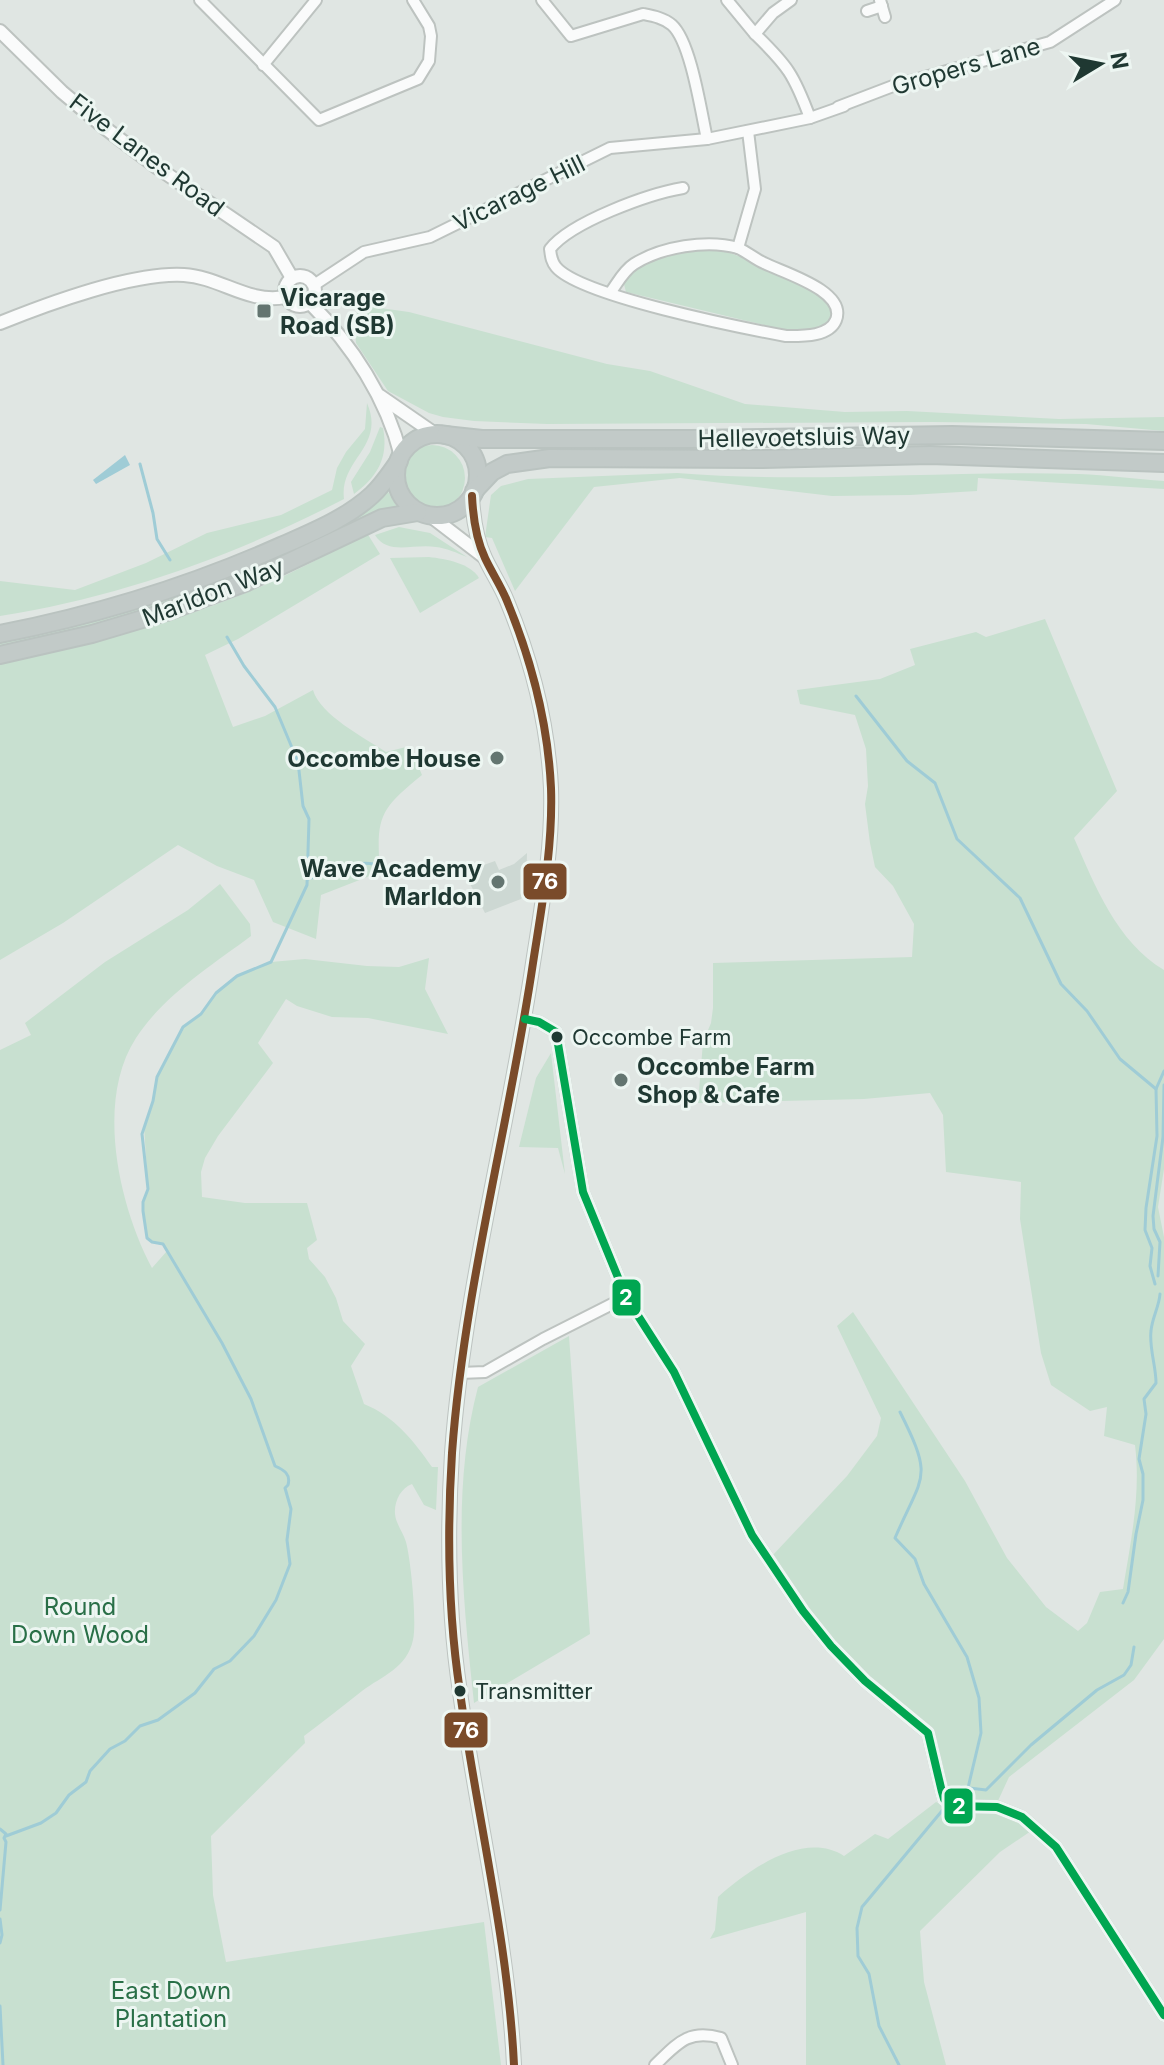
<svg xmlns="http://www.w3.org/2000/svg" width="1164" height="2065" font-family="Inter,sans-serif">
<rect width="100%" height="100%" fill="#e0e6e3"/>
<path fill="#cdd8d3" d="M527 853 526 892 521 899 485 913 464 872 495 861 499 870 514 864Z"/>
<g fill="#c8e0d0">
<path d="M716 248C738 255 811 284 826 299 831 304 832 309 833 316 822 330 806 330 789 331L626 292 624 284C641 255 686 251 716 248Z"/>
<path d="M366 306 409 312 607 364 650 371 745 404 845 412 907 411 1059 419 1164 417V431L1086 424 932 422 547 424 474 421 443 417 429 413 388 391 356 343 354 316Z"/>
<path d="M367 403C386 447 339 459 344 499 236 555 121 597 0 616V581L75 590 146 563 207 533 281 515 332 490 337 468 346 452 365 429Z"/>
<path d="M380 427 383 428C389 458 377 477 354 494L351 482 370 452Z"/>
<circle cx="432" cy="478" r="33"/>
<path d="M677 473C811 484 945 470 1079 474 1107 475 1136 479 1164 481V489L978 478 977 491 910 495 832 496 680 478 594 487 515 591 492 538 485 537 491 495 501 486 528 479Z"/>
<path d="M387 490 397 507 384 510 245 574 181 598 84 628 0 646V641L114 614Z"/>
<path d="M399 527 430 533 467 557C457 553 446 548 436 547 414 543 388 556 375 535Z"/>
<path d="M367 533 380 554 238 639 205 655 233 727 265 716 313 690C320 715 365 738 386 752L410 746 422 775C379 810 376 817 380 872L321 895 316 939 273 922 254 880 217 866 178 845 63 923 0 960V664C87 645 175 623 258 588 295 572 331 552 367 533Z"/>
<path d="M429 557C446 559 470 563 479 578L420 613 390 558Z"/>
<path d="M1045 619 1117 791 1074 838C1095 886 1117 942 1164 970V1169L1158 1207 1164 1237V1639L1134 1680 1009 1777 997 1803 956 1801 948 1792 932 1731 867 1678 833 1644 772 1556 847 1476 877 1436 881 1418 837 1326 853 1312 965 1481 1007 1558 1046 1607 1078 1631 1087 1623 1100 1592 1123 1589C1131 1540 1141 1494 1135 1445L1104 1436 1107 1407 1090 1411 1051 1385 1041 1353 1020 1219 1021 1182 946 1172 943 1115 930 1093 864 1099 698 1103 703 1042 711 1023 713 1008V963L912 957 914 924 893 886 875 867 870 843 865 804 868 786 866 749 855 715 800 704 797 690 880 679 915 665 910 649 976 632 986 637Z"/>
<path d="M220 884 250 924 251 936C211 966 164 995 136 1038 95 1101 119 1206 152 1268L167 1251 163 1244 150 1241 146 1234 143 1211V1202L148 1189 144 1126 153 1101 157 1077 183 1027 201 1014 216 993 237 976 271 962 305 959 367 966 399 967 429 958 425 989 448 1034 368 1018 332 1017 297 1006 286 999 258 1043 273 1063 218 1136 205 1158 201 1172 202 1197 245 1203H307L317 1240 307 1248 309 1259 325 1277 336 1298 343 1321 365 1344 351 1366 364 1404C394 1416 414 1441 432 1467H438L436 1510 424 1505 412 1484C401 1488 394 1501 395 1514 396 1524 403 1532 406 1542 411 1561 417 1622 413 1640 407 1668 382 1676 362 1691 343 1706 324 1721 304 1736L305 1743 211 1836 213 1895 226 1962 484 1922 501 2065H0V1050L31 1035 25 1023 105 962 188 910Z"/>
<path d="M551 1053 565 1174 558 1148 519 1147 536 1078Z"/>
<path d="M569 1336 590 1634 474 1703C463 1600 451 1489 478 1387Z"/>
<path d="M936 1802C966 1818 974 1805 998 1811 1011 1815 1021 1822 1031 1831L1000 1852 920 1931 924 1982 946 2065H806V1912L710 1939 715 1930 718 1897C748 1870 804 1830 844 1856L875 1834 888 1839Z"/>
</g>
<path fill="#9fccd6" d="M125 455 130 465 96 484 93 480Z"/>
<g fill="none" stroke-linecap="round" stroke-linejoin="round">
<g stroke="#9fccd6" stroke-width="3">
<path d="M140 464 153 513 157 539 170 560"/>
<path d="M856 696 907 761 935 783 957 839 1020 898 1061 984 1087 1011 1120 1059 1156 1089"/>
<path d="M308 879C326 873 356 860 373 864"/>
<path d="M1158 1276 1160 1242 1154 1229 1153 1216 1163 1137 1164 1085"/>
<path d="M1155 1284 1150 1266 1152 1248 1145 1230 1146 1208 1157 1136 1156 1089 1164 1071"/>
<path d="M900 1412C934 1480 923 1473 895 1538L915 1559 924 1584 967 1657 979 1698 981 1733 968 1788"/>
<path d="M1123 1603 1128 1592 1136 1534 1143 1500V1474L1139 1459 1146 1414 1144 1399 1156 1383C1156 1366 1149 1348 1151 1331 1152 1318 1159 1307 1160 1294"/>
<path d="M951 1800 961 1787 986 1790 1031 1745 1097 1690 1124 1675 1131 1665 1134 1647"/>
<path d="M0 1829 6 1834 4 1838 6 1842 0 1910"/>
<path d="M6 1836 41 1823 56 1813 69 1795 86 1782 90 1771 110 1749 125 1741 140 1726 158 1720 195 1693 214 1669 230 1661 254 1636 276 1600 290 1564 287 1540 291 1509 285 1488 288 1485C291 1474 284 1470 275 1466L251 1399 222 1343 163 1244 152 1242 147 1238 143 1211V1202L148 1189 142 1134 153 1101 157 1077 183 1027 201 1014 216 993 237 976 271 962 307 885 309 819 303 806 298 762 275 707 244 666 227 637"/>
<path d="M0 1919 2 1935 0 1943"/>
<path d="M0 2006 3 2065"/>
<path d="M899 2065 879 2026 869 1974 858 1956 857 1928 862 1907 946 1806"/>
</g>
<g stroke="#bdc3c0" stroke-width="14">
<g id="minor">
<path d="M200 0 319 120 418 79 429 61 431 36 429 26 413 0"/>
<path d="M542 0 571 36 643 14C653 16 664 18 672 25 691 42 701 112 707 139"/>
<path d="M727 0 755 34"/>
<path d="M791 0 773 13 755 34C788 66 794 75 810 118"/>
<path d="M880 0 885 17"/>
<path d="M867 11 882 6"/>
<path d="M263 65 316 0"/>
<path d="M838 107 893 86 1050 42 1115 0"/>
<path d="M683 188C648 194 571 222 550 249 551 256 551 261 556 267 580 296 743 328 786 336 802 336 829 337 836 320 847 291 784 273 764 263 755 259 747 252 738 248L755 189 748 131"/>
<path d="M314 285 364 252 430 237 610 148 707 139 810 118 844 106"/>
<path d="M610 293C617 284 623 271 634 264 661 247 707 239 738 248"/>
<path d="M525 1019 539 1022 556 1032 583 1192 626 1297 674 1372 752 1535 803 1611 831 1646 865 1681 928 1733 942 1792 944 1799 953 1806 997 1807 1022 1817 1056 1847 1164 2015"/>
<path d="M460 1373 485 1372 543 1339 626 1297"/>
<path d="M655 2065C678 2043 688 2029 721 2038L732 2065"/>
</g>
</g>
<g stroke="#bdc3c0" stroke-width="16">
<g id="tertiary">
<path d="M0 31 62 92 105 128 158 168 274 247 292 278"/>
<circle cx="300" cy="291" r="15"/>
<path d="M310 303C352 345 387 399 401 456"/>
<path d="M0 323C47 304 134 272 184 275 220 277 248 304 285 297"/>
<path d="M380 396 435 434"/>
<path d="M472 496C473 517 476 539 485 558 492 573 501 586 507 601 531 659 548 725 551 788 553 846 542 905 533 963 509 1125 464 1289 452 1453 447 1532 448 1613 460 1692 477 1816 508 1941 514 2065"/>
<path d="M428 514 484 557"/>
</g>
</g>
<g stroke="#bac3c0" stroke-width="20">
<g id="trunk">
<circle cx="437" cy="475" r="41"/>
<path d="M445 435 482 439H691L952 435 1164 441"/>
<path d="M474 491 492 472 507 464 550 458 763 459 930 455 1164 463"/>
<path d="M0 634C97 615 191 586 281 546 313 532 347 518 372 495 383 485 391 472 399 461"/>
<path d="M0 655 92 634 166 612 247 582 382 518 418 512"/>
</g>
</g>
<use href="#minor" stroke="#fafbfb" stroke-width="10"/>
<use href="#tertiary" stroke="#fafbfb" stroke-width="12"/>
<use href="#trunk" stroke="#c2cac8" stroke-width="16"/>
<g stroke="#edf6f2" stroke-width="14">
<path id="bus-1" d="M472 496C473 517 476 539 485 558 492 573 501 586 507 601 531 659 548 725 551 788 553 846 542 905 533 963 509 1125 464 1289 452 1453 447 1532 448 1613 460 1692 477 1816 508 1941 514 2065"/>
</g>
<g stroke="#edf6f2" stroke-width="14">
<path id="bus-2" d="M525 1019 539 1022 556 1032 583 1192 626 1297 674 1372 752 1535 803 1611 831 1646 865 1681 928 1733 942 1792 944 1799 953 1806 997 1807 1022 1817 1056 1847 1164 2015"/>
</g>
<use href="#bus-1" stroke="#7a4b2a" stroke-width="8"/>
<use href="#bus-2" stroke="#00a651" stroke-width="8"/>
</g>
<g fill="#637570" stroke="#edf6f2" stroke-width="3">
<rect x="256" y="303" width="16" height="16" rx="4"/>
<circle cx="497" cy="758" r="8"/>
<circle cx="498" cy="882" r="8"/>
<circle cx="621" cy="1080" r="8"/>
</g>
<g fill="#1f3832" stroke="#edf6f2" stroke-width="3">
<circle cx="557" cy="1037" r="7"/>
<circle cx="460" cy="1691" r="7"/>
</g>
<g text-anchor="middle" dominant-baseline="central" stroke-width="6" stroke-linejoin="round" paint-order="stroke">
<g font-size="22" fill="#1f3832" stroke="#edf6f2" text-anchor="start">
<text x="572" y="1037">Occombe Farm</text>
<text x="475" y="1691">Transmitter</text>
</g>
<g font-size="24" fill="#1f3832" stroke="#edf6f2">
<text transform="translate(966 66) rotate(-16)">Gropers Lane</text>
<text transform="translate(147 155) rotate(37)">Five Lanes Road</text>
<text transform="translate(519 193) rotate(-26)">Vicarage Hill</text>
<text transform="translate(804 437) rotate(-1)">Hellevoetsluis Way</text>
<text transform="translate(213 592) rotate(-21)">Marldon Way</text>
</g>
<g font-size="24" font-weight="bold" fill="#1f3832" stroke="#edf6f2" text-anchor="start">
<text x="280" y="297">Vicarage<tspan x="280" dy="28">Road (SB)</tspan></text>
<text x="481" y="758" text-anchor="end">Occombe House</text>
<text x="482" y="868" text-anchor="end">Wave Academy<tspan x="482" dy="28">Marldon</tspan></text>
<text x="637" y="1066">Occombe Farm<tspan x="637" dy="28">Shop &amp; Cafe</tspan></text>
</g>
<g font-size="24" fill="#296f47" stroke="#edf6f2">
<text x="80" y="1606">Round<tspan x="80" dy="28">Down Wood</tspan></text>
<text x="171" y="1990">East Down<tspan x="171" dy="28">Plantation</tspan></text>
</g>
</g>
<g stroke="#edf6f2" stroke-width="3">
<rect x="522" y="862" width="46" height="39" rx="8" fill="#7a4b2a"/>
<rect x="611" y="1278" width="31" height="39" rx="8" fill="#00a651"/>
<rect x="443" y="1711" width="46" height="38" rx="8" fill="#7a4b2a"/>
<rect x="943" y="1787" width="31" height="38" rx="8" fill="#00a651"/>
</g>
<g font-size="22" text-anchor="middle" font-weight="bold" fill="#fff">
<text x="545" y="889">76</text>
<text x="626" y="1305">2</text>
<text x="466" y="1738">76</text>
<text x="959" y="1814">2</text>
</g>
<g transform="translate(1100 64) rotate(80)" stroke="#edf6f2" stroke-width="6" paint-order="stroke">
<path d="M0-6L14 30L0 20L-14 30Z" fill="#1f3832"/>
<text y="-12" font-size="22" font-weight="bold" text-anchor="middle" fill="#1f3832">N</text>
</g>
</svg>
